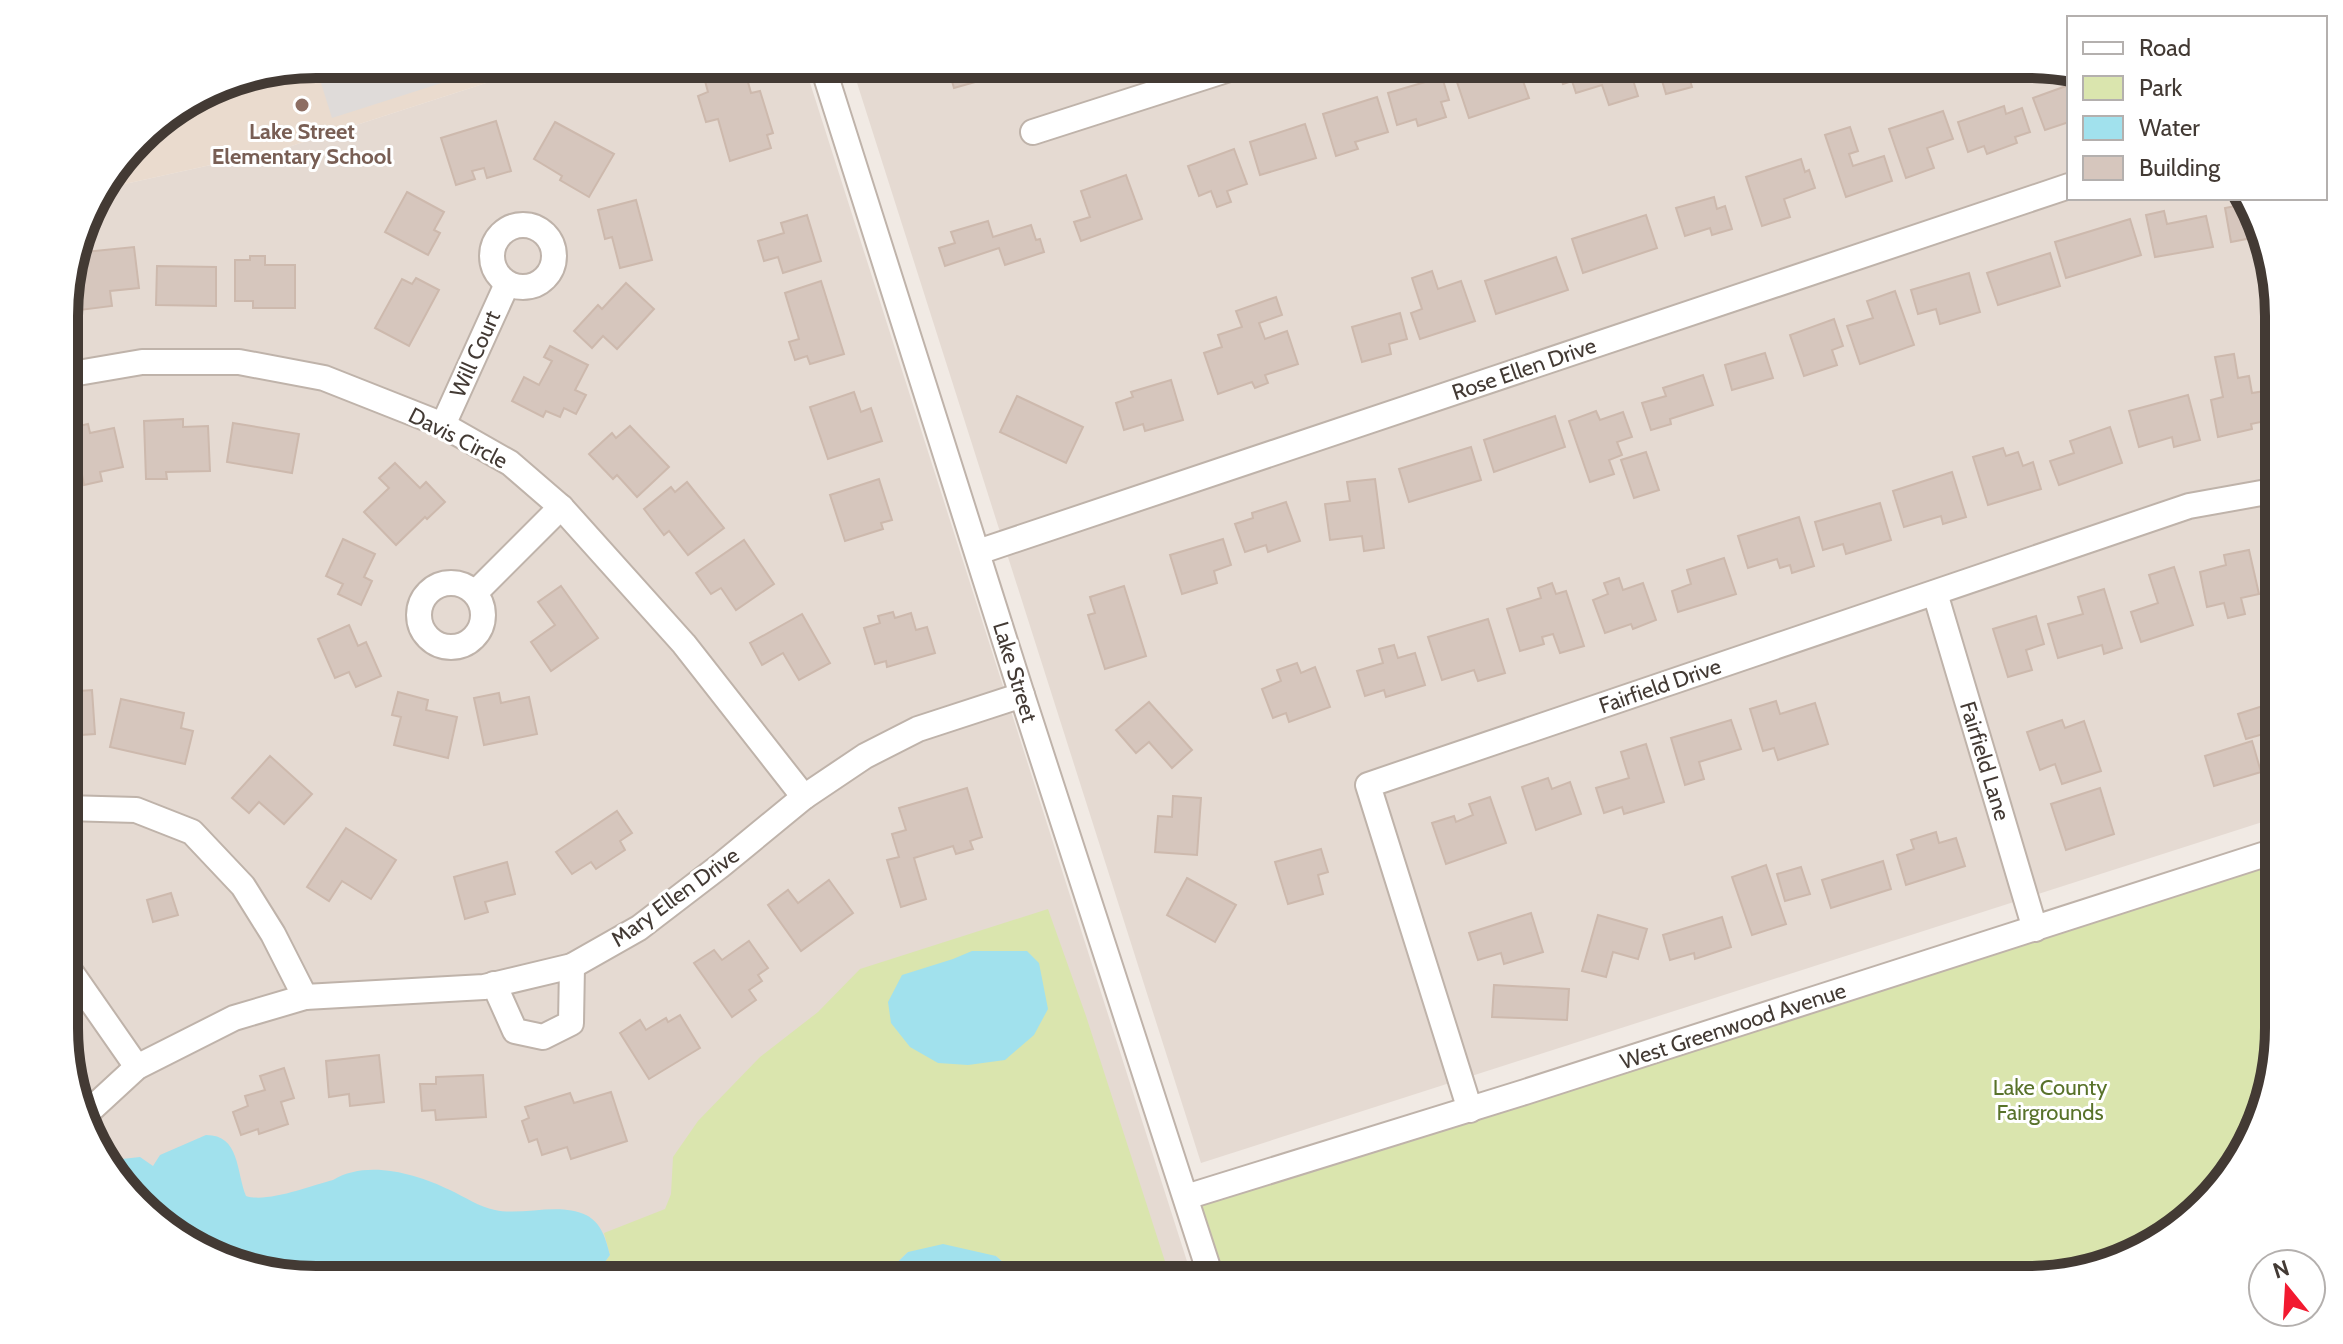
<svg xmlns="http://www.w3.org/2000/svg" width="2343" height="1344" font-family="Cabin,sans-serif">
<rect width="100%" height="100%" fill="#f1eae4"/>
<g fill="#e5dad2">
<path d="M545 64H804L1193 1280H315L190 1247 107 1169 66 1061V283L90 204 102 189 279 150Z"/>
<path d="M851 64H2028L2069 75V198H2244L2278 299V817L1201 1163Z"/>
</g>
<path fill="#eadbce" d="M316 64H545L279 150 102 189 149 127 220 83Z"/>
<g fill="#dae5ae">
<path d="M2278 847V1044L2246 1154 2154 1246 2043 1279 1210 1280 1184 1200Z"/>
<path d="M1048 909 1086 1016 1171 1280H1028L1013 1271 996 1256 908 1252 879 1280H592L610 1255 604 1233 665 1209 671 1194 673 1157 698 1121 760 1057 818 1012 860 969Z"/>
</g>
<path fill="#dfdbd9" d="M315 64H501L332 118Z"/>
<g fill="#a1e1ed">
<path d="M972 951H1027L1039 963 1048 1009 1034 1035 1005 1060 968 1065 938 1063 910 1047 891 1023 888 1002 902 975 953 959Z"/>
<path d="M206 1135C240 1135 236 1171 246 1196 267 1203 310 1186 333 1180 367 1159 417 1174 450 1190 465 1197 479 1207 495 1210 523 1216 559 1202 586 1215 602 1223 606 1240 610 1255L592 1280H315L190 1247 107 1169 104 1161 140 1157 153 1166 160 1155Z"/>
<path d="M943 1244 996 1256 1013 1271 1028 1280H879L908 1252Z"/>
</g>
<g fill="#d6c6bd" stroke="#cdb9ad" stroke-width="2">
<path d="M722 64H737L740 76 746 75 751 93 760 91 773 133 767 135 771 148 730 161 718 119 706 122 698 96 708 92 702 70Z"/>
<path d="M947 64H977L982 80 954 88Z"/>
<path d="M1512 64H1517L1529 98 1469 118 1455 76 1471 70 1473 77Z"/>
<path d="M1556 64H1628L1638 96 1609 105 1602 85 1576 93 1572 81 1563 84Z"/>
<path d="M1657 64H1685L1692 87 1666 94Z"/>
<path d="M265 74 200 95 220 83Z"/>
<path d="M1442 77 1449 100 1441 102 1446 117 1418 126 1416 119 1397 125 1388 93Z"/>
<path d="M2069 85V122L2045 130 2033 98Z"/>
<path d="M1377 97 1388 132 1355 142 1358 149 1336 156 1323 114Z"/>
<path d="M2004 106 2006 114 2022 108 2030 132 2015 137 2017 143 1987 154 1984 146 1968 152 1958 122Z"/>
<path d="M1943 111 1953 139 1927 148 1934 168 1906 178 1889 129Z"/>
<path d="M496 121 511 171 487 178 484 168 472 171 475 179 456 185 441 138Z"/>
<path d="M555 122 614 154 589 197 560 180 562 176 534 159Z"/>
<path d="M1305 124 1316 158 1260 175 1250 142Z"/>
<path d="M1850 127 1858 151 1849 154 1853 166 1884 156 1892 181 1846 197 1825 135Z"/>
<path d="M1234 149 1247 184 1227 191 1231 202 1217 207 1211 191 1199 196 1188 166Z"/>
<path d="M1801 159 1805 172 1809 170 1815 188 1784 199 1790 217 1762 226 1746 177Z"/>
<path d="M1126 175 1142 219 1081 241 1074 222 1090 217 1081 191Z"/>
<path d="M407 192 444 212 434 230 440 233 428 255 385 232Z"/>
<path d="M1714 197 1717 209 1725 206 1732 229 1712 235 1710 228 1685 236 1676 208Z"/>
<path d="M636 200 652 260 620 268 612 237 605 239 598 210Z"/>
<path d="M2246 204 2257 237 2231 242 2225 208Z"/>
<path d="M2164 211 2167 224 2206 216 2213 247 2155 257 2146 215Z"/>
<path d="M807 215 821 261 783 273 778 257 764 261 758 241 784 233 781 223Z"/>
<path d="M1646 215 1657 248 1583 273 1572 239Z"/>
<path d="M2130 219 2141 255 2066 278 2055 242Z"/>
<path d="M988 221 993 237 1031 225 1036 240 1040 239 1044 252 1005 265 999 248 945 266 939 248 955 243 951 232Z"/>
<path d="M134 247 139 288 110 291 112 306 80 310 74 258 75 253Z"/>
<path d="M2050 253 2060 286 1998 305 1987 273Z"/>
<path d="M250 256H265V265H295V308H253V301H235V260H250Z"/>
<path d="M1556 257 1568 290 1496 314 1485 281Z"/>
<path d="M157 266 216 267V306L156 305Z"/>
<path d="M1432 271 1438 289 1461 281 1475 321 1420 339 1411 313 1422 309 1412 278Z"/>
<path d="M1969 273 1980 312 1940 324 1936 309 1918 314 1911 290Z"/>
<path d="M416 278 439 290 409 346 375 328 402 279 412 284Z"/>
<path d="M821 281 844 354 810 364 807 356 795 360 789 342 799 339 785 293Z"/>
<path d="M626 283 654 309 617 349 603 336 592 348 574 331 598 305 602 309Z"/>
<path d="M1895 291 1914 345 1860 364 1847 326 1873 318 1867 301Z"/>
<path d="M1276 297 1282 315 1259 323 1265 339 1287 331 1298 364 1265 375 1268 383 1255 388 1252 382 1218 394 1204 353 1222 347 1218 335 1242 327 1236 311Z"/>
<path d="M1400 313 1407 339 1389 344 1391 354 1362 362 1352 327Z"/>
<path d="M1834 319 1843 346 1832 350 1837 365 1804 376 1790 335Z"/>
<path d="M550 346 588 365 575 390 586 395 576 414 564 408 560 417 546 411 543 417 512 401 524 377 539 385 552 361 544 357Z"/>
<path d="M1765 353 1773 378 1732 390 1725 365Z"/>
<path d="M2234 354 2238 378 2249 376 2252 393 2265 391 2270 420 2251 424 2252 429 2218 437 2211 400 2223 397 2215 357Z"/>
<path d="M1703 375 1713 405 1670 419 1671 424 1651 430 1642 403 1666 396 1663 388Z"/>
<path d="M1171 380 1183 420 1145 431 1143 424 1124 430 1116 403 1133 397 1131 392Z"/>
<path d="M854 392 861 412 871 408 882 441 828 459 810 407Z"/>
<path d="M2188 395 2200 440 2174 447 2172 437 2139 447 2129 411Z"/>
<path d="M1017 396 1083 427 1066 463 1000 432Z"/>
<path d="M1596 411 1600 420 1623 412 1632 437 1617 442 1622 455 1609 460 1614 474 1590 482 1569 421Z"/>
<path d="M1555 416 1565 447 1494 472 1484 440Z"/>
<path d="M183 419V427L208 426 210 471 166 472 167 479H146L144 421Z"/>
<path d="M233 423 299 434 292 473 227 462Z"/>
<path d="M88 424 90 433 114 428 123 467 100 472 102 481 84 485 80 464 66 467V429Z"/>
<path d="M630 426 669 467 637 497 617 475 613 479 589 454 612 433 616 438Z"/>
<path d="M2110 427 2122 463 2059 485 2050 461 2074 453 2070 441Z"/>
<path d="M1471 447 1481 480 1409 502 1399 469Z"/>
<path d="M2003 448 2006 456 2018 452 2023 466 2033 462 2041 489 1988 505 1973 457Z"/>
<path d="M1646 452 1659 490 1634 498 1621 460Z"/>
<path d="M395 463 420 488 426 482 445 502 427 519 425 517 396 545 364 512 389 488 379 478Z"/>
<path d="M1952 472 1966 517 1943 524 1941 516 1904 527 1893 491Z"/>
<path d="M879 479 892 520 881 523 883 529 845 541 830 495Z"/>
<path d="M1375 479 1384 548 1364 551 1362 536 1330 540 1325 504 1350 501 1347 482Z"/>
<path d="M687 482 724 528 688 555 669 531 664 535 644 509 671 487 675 492Z"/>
<path d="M1286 502 1300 541 1268 552 1266 545 1245 552 1235 524 1253 518 1252 513Z"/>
<path d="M1880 503 1891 540 1846 554 1843 544 1823 550 1815 522Z"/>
<path d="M1799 517 1814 566 1792 573 1790 565 1780 568 1777 559 1748 568 1738 536Z"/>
<path d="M343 539 375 554 364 577 372 581 361 605 338 594 343 584 326 576Z"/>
<path d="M1223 539 1231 565 1214 571 1217 583 1182 594 1170 555Z"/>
<path d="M744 540 774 584 736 610 721 588 711 594 696 573Z"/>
<path d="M2249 550 2259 594 2241 598 2245 614 2228 618 2224 603 2207 607 2200 572 2226 565 2224 555Z"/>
<path d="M1724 558 1736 594 1678 612 1672 591 1691 584 1687 570Z"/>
<path d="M2174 567 2193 625 2141 642 2131 612 2158 603 2149 575Z"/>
<path d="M1619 578 1623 590 1643 583 1656 620 1633 629 1631 624 1605 633 1593 600 1608 594 1604 583Z"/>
<path d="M1552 583 1556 594 1566 591 1584 646 1560 653 1553 634 1542 637 1544 644 1520 651 1507 609 1541 598 1538 588Z"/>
<path d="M561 586 598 638 551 671 531 642 555 625 538 602Z"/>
<path d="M1124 586 1146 656 1105 669 1088 615 1095 613 1090 597Z"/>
<path d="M2104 589 2122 648 2104 654 2102 645 2058 658 2048 624 2083 614 2078 597Z"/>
<path d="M893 612 895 618 911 613 916 630 927 627 935 653 887 667 886 661 875 664 864 628 880 623 878 616Z"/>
<path d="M802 614 830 663 799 680 783 653 762 665 750 643Z"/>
<path d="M2036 616 2044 644 2026 650 2032 670 2008 677 1993 629Z"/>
<path d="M1488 619 1505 673 1478 681 1474 670 1442 680 1428 637Z"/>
<path d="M349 625 358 646 366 642 381 676 356 687 349 672 335 678 318 639Z"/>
<path d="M1394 645 1398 658 1415 653 1425 685 1386 697 1384 690 1365 696 1357 671 1383 663 1379 649Z"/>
<path d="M1297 663 1301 673 1315 667 1330 707 1289 722 1286 713 1273 718 1262 689 1281 681 1277 670Z"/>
<path d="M92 690 95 734 66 736V692Z"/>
<path d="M398 692 428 700 426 710 457 717 448 758 394 745 401 717 392 715Z"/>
<path d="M499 693 501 703 529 697 537 734 484 745 474 698Z"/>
<path d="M121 699 184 713 181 728 193 731 185 764 110 747Z"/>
<path d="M1776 701 1780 714 1815 703 1828 744 1778 760 1774 748 1763 751 1750 709Z"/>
<path d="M1149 702 1192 750 1172 768 1149 742 1136 753 1116 730Z"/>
<path d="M2269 704 2277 730 2246 739 2238 714Z"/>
<path d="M1731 720 1741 749 1699 762 1704 779 1685 785 1671 738Z"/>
<path d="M2062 720 2065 728 2084 721 2101 771 2062 784 2055 764 2040 770 2027 732Z"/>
<path d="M2252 741 2261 772 2214 786 2205 756Z"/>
<path d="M1646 744 1664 802 1624 814 1622 807 1604 813 1596 788 1629 778 1621 752Z"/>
<path d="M270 756 312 794 284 824 259 802 249 813 232 798Z"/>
<path d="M1548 778 1552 789 1570 782 1581 814 1536 830 1522 787Z"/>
<path d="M967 788 982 837 970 841 973 849 956 854 953 846 914 858 926 899 901 907 887 860 899 857 892 834 906 830 899 808Z"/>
<path d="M2100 788 2114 834 2066 850 2051 804Z"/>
<path d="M1173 796 1201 798 1197 855 1155 852 1158 816 1172 817Z"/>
<path d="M1490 797 1506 843 1446 864 1432 823 1454 816 1456 822 1473 815 1469 804Z"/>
<path d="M617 811 632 833 620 841 625 850 596 869 591 862 572 874 556 852Z"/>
<path d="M346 828 396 860 371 899 342 881 329 901 307 887Z"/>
<path d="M1936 832 1939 843 1956 838 1965 866 1906 885 1897 855 1914 849 1911 840Z"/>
<path d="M1321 849 1328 872 1318 875 1323 894 1288 904 1275 862Z"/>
<path d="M1883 861 1891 889 1831 908 1822 880Z"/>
<path d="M507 862 515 894 485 902 488 912 465 919 454 877Z"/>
<path d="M1766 865 1786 924 1752 935 1732 877Z"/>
<path d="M1801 867 1810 894 1785 901 1777 874Z"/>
<path d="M1187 878 1236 905 1215 942 1167 915Z"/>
<path d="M829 880 853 913 801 951 768 905 788 890 798 903Z"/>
<path d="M171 893 178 915 153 922 147 900Z"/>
<path d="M1531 913 1543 952 1504 964 1501 953 1478 960 1469 933Z"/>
<path d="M1598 915 1647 929 1638 959 1613 952 1606 977 1582 971Z"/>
<path d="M1722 917 1731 947 1695 959 1694 953 1670 960 1663 935Z"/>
<path d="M749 941 768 968 758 975 762 981 749 990 756 1000 732 1017 694 963 714 950 722 960Z"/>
<path d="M1494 985 1569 989 1567 1020 1492 1017Z"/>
<path d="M680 1015 700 1048 649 1079 620 1033 640 1020 646 1030 666 1018 668 1022Z"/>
<path d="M379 1055 384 1102 350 1106 349 1094 329 1097 326 1061Z"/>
<path d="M284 1068 294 1098 281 1102 288 1124 259 1134 258 1129 241 1135 233 1112 248 1106 245 1096 265 1090 260 1076Z"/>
<path d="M483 1075 486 1117 436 1120 435 1110 422 1111 420 1084H436V1077Z"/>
<path d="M611 1092 627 1141 571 1159 567 1147 542 1155 537 1139 529 1142 522 1121 529 1118 525 1107 570 1093 574 1103Z"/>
<path d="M2113 1248 2131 1253 2110 1259Z"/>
</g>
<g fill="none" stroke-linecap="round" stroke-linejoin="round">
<g stroke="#bfb3aa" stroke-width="28">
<g id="street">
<path d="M822 64 1022 695 1212 1280"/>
<path d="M1033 132 1245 64"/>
<circle cx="523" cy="256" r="31"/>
<path d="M66 375 142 362H239L324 378 443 425 510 463 561 507 684 644 804 797"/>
<path d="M443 425 507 284"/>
<path d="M978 552 2069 186"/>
<circle cx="451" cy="615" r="32"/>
<path d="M475 593 561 507"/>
<path d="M1935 593 2035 929"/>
<path d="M66 808 136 810 192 832 243 886 273 934 305 997"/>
<path d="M66 965 137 1067"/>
<path d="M494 984 515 1031 543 1037 571 1023 572 966"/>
<path d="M1470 1110 1368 785 2189 506 2278 490"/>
<path d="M86 1114 137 1067 234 1018 305 997 484 987 572 966 639 928 720 866 804 797 865 756 918 729 1022 695"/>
<path d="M1186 1197 1525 1092 2278 850"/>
</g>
</g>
<use href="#street" stroke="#fff" stroke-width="24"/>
</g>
<circle fill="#8d6e63" stroke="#fff" stroke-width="3" cx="302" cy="105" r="8"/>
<g text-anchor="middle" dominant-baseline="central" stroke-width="6" stroke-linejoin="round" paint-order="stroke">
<g font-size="22" font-weight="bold" fill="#785e54" stroke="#fff">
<text x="302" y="131">Lake Street<tspan x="302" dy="25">Elementary School</tspan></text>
</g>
<g font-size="22" fill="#433a34" stroke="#fff">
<text transform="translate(475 354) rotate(-66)">Will Court</text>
<text transform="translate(1524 369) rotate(-19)">Rose Ellen Drive</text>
<text transform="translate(458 438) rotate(27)">Davis Circle</text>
<text transform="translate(1015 672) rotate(73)">Lake Street</text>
<text transform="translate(1660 686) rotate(-19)">Fairfield Drive</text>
<text transform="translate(1985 761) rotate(73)">Fairfield Lane</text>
<text transform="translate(675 897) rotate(-36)">Mary Ellen Drive</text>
<text transform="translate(1733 1026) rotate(-18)">West Greenwood Avenue</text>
</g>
<g font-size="22" fill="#58722a" stroke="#fff">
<text x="2050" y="1087">Lake County<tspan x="2050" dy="25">Fairgrounds</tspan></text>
</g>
</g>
<path d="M0 0H2343V1344H0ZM316 78H2027A238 238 0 0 1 2265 316V1028A238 238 0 0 1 2027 1266H316A238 238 0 0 1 78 1028V316A238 238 0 0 1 316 78Z" fill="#fff" fill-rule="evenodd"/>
<path fill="none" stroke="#433a34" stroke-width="10" d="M316 78H2027A238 238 0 0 1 2265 316V1028A238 238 0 0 1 2027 1266H316A238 238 0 0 1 78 1028V316A238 238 0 0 1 316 78Z"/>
<rect x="2067" y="16" width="260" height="184" fill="#ffffff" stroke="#b4b0ae" stroke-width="2"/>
<rect x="2083" y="42" width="40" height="12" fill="#ffffff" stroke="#b4b0ae" stroke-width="2"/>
<text x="2139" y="56" font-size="24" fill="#433a34">Road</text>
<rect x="2083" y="76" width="40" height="24" fill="#dae5ae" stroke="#b4b0ae" stroke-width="2"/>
<text x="2139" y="96" font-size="24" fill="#433a34">Park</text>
<rect x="2083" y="116" width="40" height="24" fill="#a1e1ed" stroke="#b4b0ae" stroke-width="2"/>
<text x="2139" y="136" font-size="24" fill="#433a34">Water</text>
<rect x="2083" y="156" width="40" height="24" fill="#d6c6bd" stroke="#b4b0ae" stroke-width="2"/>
<text x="2139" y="176" font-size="24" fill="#433a34">Building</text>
<g transform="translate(2287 1288) rotate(342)"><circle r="38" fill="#ffffff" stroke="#b4b0ae" stroke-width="2"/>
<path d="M0-6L14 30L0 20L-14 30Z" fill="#f21a30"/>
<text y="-12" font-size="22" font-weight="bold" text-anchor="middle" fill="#433a34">N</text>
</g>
</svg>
